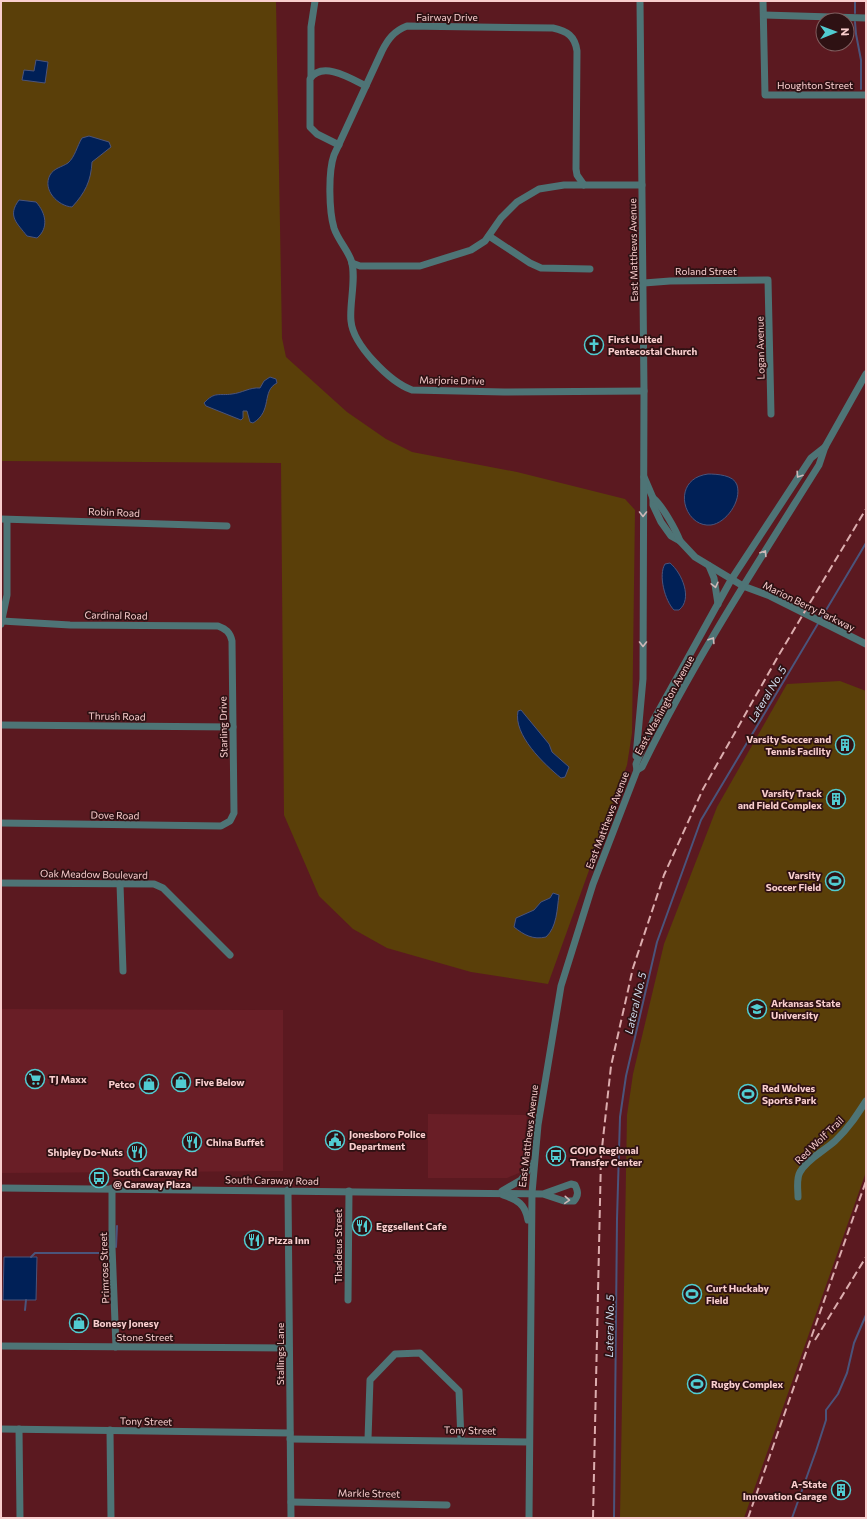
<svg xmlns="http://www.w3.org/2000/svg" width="867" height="1519" font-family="Commissioner,sans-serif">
<rect width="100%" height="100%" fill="#5b1920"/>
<g fill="#691e26">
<path d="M1 1009 283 1010V1171L1 1173Z"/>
<path d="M428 1114 527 1115 521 1168 519 1173 507 1178H428Z"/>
</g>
<g fill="#5a3f09">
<path d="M1 1H276L282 338 286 357 347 412 386 439 412 452 517 472 625 499 635 510 632 733 627 765 548 984 471 972 387 948 353 929 319 896 284 815 281 463 1 461Z"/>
<path d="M840 681 866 691V1172L744 1518H620L627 1115 633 1074 664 944 717 807 787 684Z"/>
</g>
<g fill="#002057" stroke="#4b547b">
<path d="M36 60 48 62 45 83 22 80 24 70 34 71Z"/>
<path d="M89 136 109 142 111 147 92 162C91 181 85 193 72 207 58 206 42 190 50 175 54 168 62 167 68 163 75 157 77 146 82 138Z"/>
<path d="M19 200 36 202C46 213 49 228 37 238L27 236C17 223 7 216 19 200Z"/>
<path d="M270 377 276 379 277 383C261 391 273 411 253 423L250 422 247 411H243V418L241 420 206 406 204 403C215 391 219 396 232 394 242 393 250 387 260 388L264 381Z"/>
<path d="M708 474C717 474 734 475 737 485 742 501 726 523 711 525 683 528 670 479 708 474Z"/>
<path d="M670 563C682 573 693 599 679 610H674C665 601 658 575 665 564Z"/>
<path d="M521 710 549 744 552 752 569 767 565 777 561 778C544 764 513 735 518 711Z"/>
<path d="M553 893 559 895C557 909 557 927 546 937 533 940 524 935 514 927L516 918 534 910 541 902 550 898Z"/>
<path d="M4 1257H37L36 1300H3Z"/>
</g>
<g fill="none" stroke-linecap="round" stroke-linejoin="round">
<g stroke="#4b547b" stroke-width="2">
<path d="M855 1V13"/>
<path d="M855 22 856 34 861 60V89"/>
<path d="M116 1247 117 1226"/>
<path d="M31 1257 35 1253H101L110 1249"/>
<path d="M25 1310 26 1300"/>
<path d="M614 1518 617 1219 620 1117 626 1076 657 942 701 820 866 543"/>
<path d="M792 1518 816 1451 826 1420V1410L838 1394 847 1373 854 1343 866 1315"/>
</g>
<g stroke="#4e7476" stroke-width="7">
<path d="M763 1 765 95H866"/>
<path d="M764 15 866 18"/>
<path d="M311 76V27L315 1"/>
<path d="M339 145 317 134 310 127V79C322 60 352 79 366 86"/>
<path d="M584 185 577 175 576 169 577 51C575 36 567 31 553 28L407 26C394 31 388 39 382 51L334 155C328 172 329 211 334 228 338 240 347 249 351 260 357 276 349 305 351 321 353 345 390 382 412 390L504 392 644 391"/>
<path d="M489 236 530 263 541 268 590 269"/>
<path d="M352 263 360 266H420L471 250 485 241 501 218 517 202 539 189 564 185H642"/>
<path d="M644 283 670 281 768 280 771 414"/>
<path d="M644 477 653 498V505L661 522 671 536 680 541 695 557 743 586 770 596 866 644"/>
<path d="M653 498C662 505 676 530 680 541"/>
<path d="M1 519 227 526"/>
<path d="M709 566 714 578 718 604"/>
<path d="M1 624 7 595V520"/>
<path d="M1 725 233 727"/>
<path d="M636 756 643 679 644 391 640 1"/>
<path d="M637 770 642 767C693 662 757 564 819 465L825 447 866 374"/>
<path d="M1 823 221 826 230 821 234 813 232 641C230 632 226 629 218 626L70 625 2 621"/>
<path d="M1 883 154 884 163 888 230 955"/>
<path d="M120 884 123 971"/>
<path d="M1 1188 543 1194 571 1184 575 1185C578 1191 579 1195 574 1201H564L543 1194"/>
<path d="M112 1188V1247L116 1347"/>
<path d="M288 1190 291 1518"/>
<path d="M502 1191 521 1180 533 1163"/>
<path d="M503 1195C518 1200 525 1204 528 1220"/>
<path d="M798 1197C798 1189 796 1179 800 1172 807 1159 824 1151 835 1141 848 1129 857 1115 866 1101"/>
<path d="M348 1300 349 1191"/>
<path d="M1 1346 289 1348"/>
<path d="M1 1429 290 1433"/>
<path d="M19 1429 20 1518"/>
<path d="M110 1430 111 1518"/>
<path d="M290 1439 529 1442"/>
<path d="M368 1439 370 1380 395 1354 420 1353 459 1391 461 1440"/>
<path d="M291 1502 447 1505"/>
<path d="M529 1518 532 1193 538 1125 561 986 593 884 637 770 636 764 653 721 731 580 811 458 825 447"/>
</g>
<g stroke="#dcadae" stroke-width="2" stroke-dasharray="8 4" stroke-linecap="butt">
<path d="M815 1340 866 1257"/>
<path d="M593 1518 601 1157 611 1066 633 968 664 875 703 789 780 653 866 509"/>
<path d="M748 1518 866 1181"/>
</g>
</g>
<defs><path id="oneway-chevron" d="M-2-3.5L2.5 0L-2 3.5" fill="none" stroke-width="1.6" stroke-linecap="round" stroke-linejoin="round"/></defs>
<g stroke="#ceb8b8">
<use href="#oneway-chevron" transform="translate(799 475) rotate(123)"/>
<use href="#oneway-chevron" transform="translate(643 514) rotate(90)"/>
<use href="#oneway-chevron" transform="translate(764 553) rotate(-58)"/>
<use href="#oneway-chevron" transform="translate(715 585) rotate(77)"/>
<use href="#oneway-chevron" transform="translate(712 640) rotate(-58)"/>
<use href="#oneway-chevron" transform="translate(643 644) rotate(90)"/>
<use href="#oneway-chevron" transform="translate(567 1200) rotate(4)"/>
</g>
<defs>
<g id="church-ring" transform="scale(1)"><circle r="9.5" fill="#2e1113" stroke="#51ccd1" stroke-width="1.5"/><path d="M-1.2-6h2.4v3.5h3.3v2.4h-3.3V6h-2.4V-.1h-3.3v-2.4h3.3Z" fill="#51ccd1"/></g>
<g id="building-ring" transform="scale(1)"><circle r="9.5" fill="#2e1113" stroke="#51ccd1" stroke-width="1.5"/><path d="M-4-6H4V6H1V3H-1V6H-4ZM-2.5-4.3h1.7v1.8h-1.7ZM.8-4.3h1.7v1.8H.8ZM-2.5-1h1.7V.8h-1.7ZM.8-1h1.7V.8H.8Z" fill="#51ccd1"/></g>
<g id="stadium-ring" transform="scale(1)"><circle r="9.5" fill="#2e1113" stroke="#51ccd1" stroke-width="1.5"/><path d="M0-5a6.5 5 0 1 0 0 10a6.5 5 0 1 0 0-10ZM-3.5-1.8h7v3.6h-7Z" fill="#51ccd1"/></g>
<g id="university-ring" transform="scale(1)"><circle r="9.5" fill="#2e1113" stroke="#51ccd1" stroke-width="1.5"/><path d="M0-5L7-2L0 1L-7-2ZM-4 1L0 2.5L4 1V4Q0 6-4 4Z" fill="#51ccd1"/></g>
<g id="supermarket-ring" transform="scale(1)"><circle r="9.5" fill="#2e1113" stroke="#51ccd1" stroke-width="1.5"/><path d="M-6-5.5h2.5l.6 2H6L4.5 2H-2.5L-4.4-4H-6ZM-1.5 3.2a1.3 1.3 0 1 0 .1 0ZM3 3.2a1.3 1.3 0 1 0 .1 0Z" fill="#51ccd1"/></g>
<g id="shop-ring" transform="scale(1)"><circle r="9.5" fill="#2e1113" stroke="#51ccd1" stroke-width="1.5"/><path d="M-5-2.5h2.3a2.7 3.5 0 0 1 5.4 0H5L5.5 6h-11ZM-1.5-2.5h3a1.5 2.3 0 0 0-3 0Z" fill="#51ccd1"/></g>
<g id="civic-ring" transform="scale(1)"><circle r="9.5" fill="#2e1113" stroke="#51ccd1" stroke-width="1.5"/><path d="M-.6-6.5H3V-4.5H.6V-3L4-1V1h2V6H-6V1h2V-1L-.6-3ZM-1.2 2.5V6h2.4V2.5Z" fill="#51ccd1"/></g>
<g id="restaurant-ring" transform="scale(1)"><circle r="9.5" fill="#2e1113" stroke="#51ccd1" stroke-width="1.5"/><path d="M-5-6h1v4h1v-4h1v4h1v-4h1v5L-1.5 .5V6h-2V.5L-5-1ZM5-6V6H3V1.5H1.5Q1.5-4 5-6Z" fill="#51ccd1"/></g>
<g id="bus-ring" transform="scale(1)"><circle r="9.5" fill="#2e1113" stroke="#51ccd1" stroke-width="1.5"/><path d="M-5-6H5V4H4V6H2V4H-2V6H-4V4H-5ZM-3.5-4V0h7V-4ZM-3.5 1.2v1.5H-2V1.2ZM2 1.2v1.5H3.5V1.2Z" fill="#51ccd1"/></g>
</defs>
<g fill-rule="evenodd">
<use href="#church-ring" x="594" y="345"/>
<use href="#building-ring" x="845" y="745"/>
<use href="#building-ring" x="836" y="799"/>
<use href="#stadium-ring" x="835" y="881"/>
<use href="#university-ring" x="757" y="1009"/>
<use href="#supermarket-ring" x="35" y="1079"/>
<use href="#shop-ring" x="181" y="1082"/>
<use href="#shop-ring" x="149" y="1084"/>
<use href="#stadium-ring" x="748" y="1094"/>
<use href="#civic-ring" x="335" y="1140"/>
<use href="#restaurant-ring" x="192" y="1142"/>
<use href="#restaurant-ring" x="137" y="1152"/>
<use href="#bus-ring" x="556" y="1156"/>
<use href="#bus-ring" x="99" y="1178"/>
<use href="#restaurant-ring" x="362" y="1226"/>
<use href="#restaurant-ring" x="254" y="1240"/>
<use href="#stadium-ring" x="692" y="1294"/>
<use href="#shop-ring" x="79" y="1323"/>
<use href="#stadium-ring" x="697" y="1384"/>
<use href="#building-ring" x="841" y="1490"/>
</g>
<g text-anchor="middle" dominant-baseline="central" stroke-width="3.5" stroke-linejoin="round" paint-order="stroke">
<g font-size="10" fill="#f9cece" stroke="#2e1113">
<text x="447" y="17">Fairway Drive</text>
<text x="815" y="85">Houghton Street</text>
<text transform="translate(633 250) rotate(-91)">East Matthews Avenue</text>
<text x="706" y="271">Roland Street</text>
<text transform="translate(760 348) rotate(-91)">Logan Avenue</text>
<text transform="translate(452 380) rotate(1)">Marjorie Drive</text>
<text transform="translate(114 512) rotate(2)">Robin Road</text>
<text transform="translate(809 606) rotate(26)">Marion Berry Parkway</text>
<text transform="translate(116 615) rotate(1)">Cardinal Road</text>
<text transform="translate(664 705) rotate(-61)">East Washington Avenue</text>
<text transform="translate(117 716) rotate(1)">Thrush Road</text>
<text transform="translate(223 727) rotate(-91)">Starling Drive</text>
<text transform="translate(115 815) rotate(1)">Dove Road</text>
<text transform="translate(607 820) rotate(-69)">East Matthews Avenue</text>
<text transform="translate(94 874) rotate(1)">Oak Meadow Boulevard</text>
<text transform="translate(528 1136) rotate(-83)">East Matthews Avenue</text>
<text transform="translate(819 1140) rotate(-44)">Red Wolf Trail</text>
<text transform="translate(272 1180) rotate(1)">South Caraway Road</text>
<text transform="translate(338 1246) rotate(-90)">Thaddeus Street</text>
<text transform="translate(104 1268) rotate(-92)">Primrose Street</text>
<text x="145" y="1337">Stone Street</text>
<text transform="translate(280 1354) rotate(-90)">Stallings Lane</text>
<text transform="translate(146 1421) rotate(1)">Tony Street</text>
<text transform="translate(470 1430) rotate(1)">Tony Street</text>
<text transform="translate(369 1493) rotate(1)">Markle Street</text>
</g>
<g font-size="10" font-weight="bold" fill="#f9cece" stroke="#2e1113" text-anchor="start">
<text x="608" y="339">First United<tspan x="608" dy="12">Pentecostal Church</tspan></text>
<text x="831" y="739" text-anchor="end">Varsity Soccer and<tspan x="831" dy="12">Tennis Facility</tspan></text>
<text x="822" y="793" text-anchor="end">Varsity Track<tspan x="822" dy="12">and Field Complex</tspan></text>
<text x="821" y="875" text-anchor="end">Varsity<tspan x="821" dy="12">Soccer Field</tspan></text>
<text x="771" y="1003">Arkansas State<tspan x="771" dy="12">University</tspan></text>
<text x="49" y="1079">TJ Maxx</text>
<text x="195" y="1082">Five Below</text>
<text x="135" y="1084" text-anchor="end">Petco</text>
<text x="762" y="1088">Red Wolves<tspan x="762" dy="12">Sports Park</tspan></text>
<text x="349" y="1134">Jonesboro Police<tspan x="349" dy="12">Department</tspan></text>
<text x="206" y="1142">China Buffet</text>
<text x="570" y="1150">GOJO Regional<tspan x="570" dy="12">Transfer Center</tspan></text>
<text x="123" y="1152" text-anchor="end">Shipley Do-Nuts</text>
<text x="113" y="1172">South Caraway Rd<tspan x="113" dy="12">@ Caraway Plaza</tspan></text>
<text x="376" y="1226">Eggsellent Cafe</text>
<text x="268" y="1240">Pizza Inn</text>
<text x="706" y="1288">Curt Huckaby<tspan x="706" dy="12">Field</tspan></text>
<text x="93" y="1323">Bonesy Jonesy</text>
<text x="711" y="1384">Rugby Complex</text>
<text x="827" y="1484" text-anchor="end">A-State<tspan x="827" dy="12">Innovation Garage</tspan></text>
</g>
<g font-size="11" font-style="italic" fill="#d1ddef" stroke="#2e1113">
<text transform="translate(767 694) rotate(-59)">Lateral No. 5</text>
<text transform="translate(635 1003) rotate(-77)">Lateral No. 5</text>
<text transform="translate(609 1326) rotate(-89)">Lateral No. 5</text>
</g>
</g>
<rect width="867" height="1519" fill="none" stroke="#f9cece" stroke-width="4"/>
<g transform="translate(835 32) rotate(89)"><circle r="19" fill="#2e1113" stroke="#7f5d5e"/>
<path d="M0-3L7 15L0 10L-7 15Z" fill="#51ccd1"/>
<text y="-6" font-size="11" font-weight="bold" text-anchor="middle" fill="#f9cece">N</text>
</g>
</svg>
